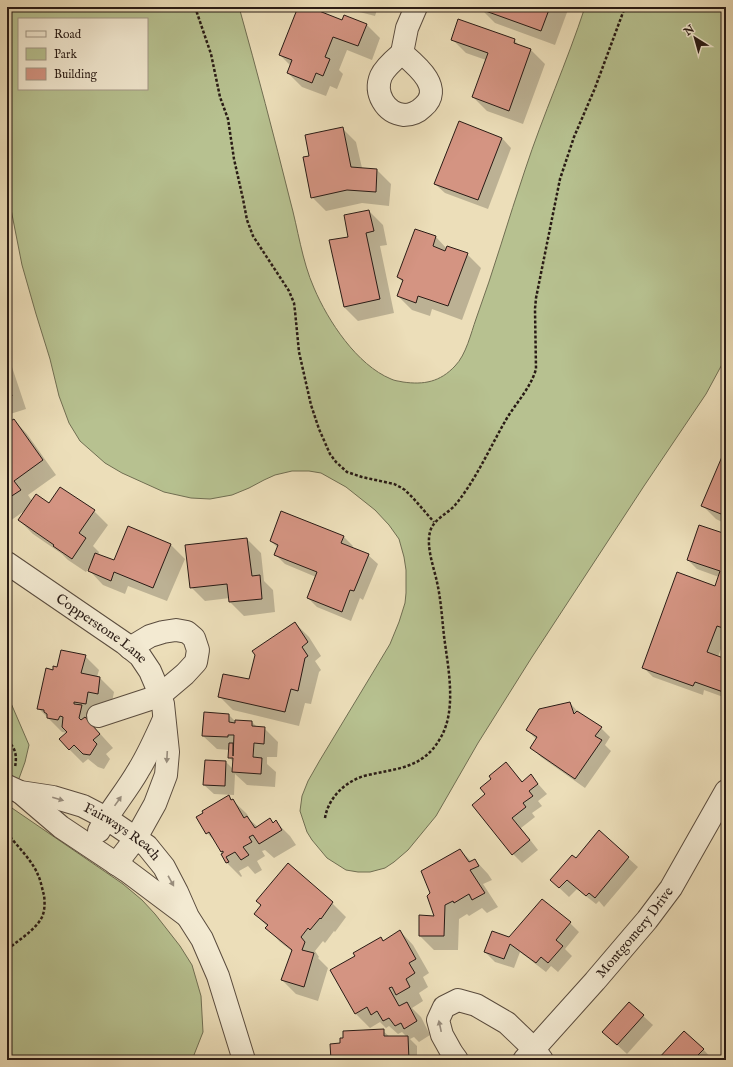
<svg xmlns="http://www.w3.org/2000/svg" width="733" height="1067" font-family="'IM FELL English',serif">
<rect width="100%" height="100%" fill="#ecdeb9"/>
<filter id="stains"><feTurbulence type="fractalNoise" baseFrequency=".005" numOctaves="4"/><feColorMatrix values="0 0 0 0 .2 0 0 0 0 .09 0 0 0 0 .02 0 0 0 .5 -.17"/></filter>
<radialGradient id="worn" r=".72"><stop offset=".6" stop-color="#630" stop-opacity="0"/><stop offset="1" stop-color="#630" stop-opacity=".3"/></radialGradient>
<g fill="#b7c190" stroke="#706e52" fill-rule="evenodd">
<path d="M7 7H239C257 71 274 136 290 200 298 229 302 261 314 288 328 321 357 365 391 379 395 381 399 381 403 382 424 385 440 382 455 366 466 355 471 333 476 319 494 270 508 220 525 170 543 115 567 62 585 7H726V357L706 394 644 486 532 657 478 743 436 816 408 850 394 862 385 868 370 872H358L346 870 327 858 312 840 307 832 300 811 302 796 308 781 320 760 378 664 390 644 399 622 405 603 406 593V570L404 557 399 539 389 525 375 510 346 487 321 473 309 471H292L275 475 264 480 249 488 232 495 210 499 191 498 164 492 122 473 105 463 80 441 69 423 59 396 50 359 36 314 22 265 7 189ZM19 19H147V89H19Z"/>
<path d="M7 694 29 745 25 762 9 806 123 884 142 900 155 914 180 946 192 965 201 996 203 1032 192 1060H7Z"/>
</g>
<g fill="#0003">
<path d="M299 7H307L343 21 366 24 380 38 372 60 347 50 339 70 343 74 337 89 330 86 326 96 302 87 288 73 291 66 280 55Z"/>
<path d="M340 7H378L375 16Z"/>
<path d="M481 7H569L555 45 495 23 481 9Z"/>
<path d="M452 39 514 40 520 46 531 50 545 64 523 124 487 111 473 97 486 60 466 53Z"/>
<path d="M342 128 356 142 362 168 377 170 391 184 389 206 362 203 326 211 312 197 311 157Z"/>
<path d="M502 138 511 148 488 209 445 193 435 184Z"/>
<path d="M369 211 383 225 387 245 380 246 394 313 358 321 344 307 349 237Z"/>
<path d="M415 230 436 237 447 249 467 254 481 268 462 320 432 309 430 316 412 310 398 296 403 282 398 277Z"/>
<path d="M7 352 26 409 7 415Z"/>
<path d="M14 420 27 434 56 475 28 495 32 501 94 511 108 525 93 546 99 552 98 555 114 562 128 528 171 545 185 559 167 601 128 586 125 594 103 585 88 569 86 572 68 560 62 554 33 534 19 520 27 509 10 521 7 518V425Z"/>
<path d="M726 454V524L716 519 702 505Z"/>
<path d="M282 512 344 537 353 546 352 548 368 555 378 564 363 600 360 598 351 621 317 607 308 598 316 577 285 564 276 555 278 548 271 541Z"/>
<path d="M726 535V635L718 657 726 660V698L704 690 703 695 653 677 644 668 716 587 719 577 697 569 688 560Z"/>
<path d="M247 539 261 553 264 581 273 590 275 612 244 616 230 602V598L205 601 191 587 186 546Z"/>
<path d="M295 623 309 637 321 656 315 661 321 670 319 672 311 704 305 703 299 726 233 710 219 696 249 681Z"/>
<path d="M85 656 99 670 97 677 100 678 114 692 111 707 96 720 94 727 113 748 106 754 110 759 104 769 98 767 88 759 83 763 69 749 68 733 62 732 38 708 54 671Z"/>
<path d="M570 703 580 714 601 728 610 737 605 745 611 751 585 788 541 757 531 747 536 739 527 730Z"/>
<path d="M229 715 236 722H252L258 728H264L278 742 277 757H267V764L276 772 275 787 247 785 235 774 234 795 214 794 204 785 206 761 226 762 233 769V762L229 757V750L217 749 203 736Z"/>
<path d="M506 764 523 782 531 776 547 794 538 801 542 806 532 813 535 817 521 828 538 850 522 863 513 854 486 794 493 779Z"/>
<path d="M228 796 247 814 250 820 258 827 270 820 274 823 276 822 290 836 296 845 274 858 265 850 262 851 265 856 257 861 262 870 255 874 248 866 239 871 242 876 241 877 227 863 222 855 224 854 217 843 207 833 198 818Z"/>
<path d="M599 832 638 867 604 907 599 901 596 904 577 889 569 897 551 880 576 859Z"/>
<path d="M460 850 472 862 475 860 488 874 492 880 483 884 498 907 487 913 482 908 469 916 467 914 459 919 458 950H434L420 936 436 917Z"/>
<path d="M288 864 332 903 346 917 335 932 334 931 325 943 323 941 315 951 319 957 318 958 328 968 318 1001 296 994 282 980 293 952 280 942 267 928 268 927 255 914 262 905Z"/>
<path d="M570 923 579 932 565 949 572 956 558 972 551 966 546 972 520 952 514 968 495 962 485 952 510 938Z"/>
<path d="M400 931 413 945 429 973 423 977 428 987 419 993 423 1001 412 1008 421 1017 430 1035 419 1042 414 1037 410 1039 417 1046V1060H332L341 1044 383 1031 390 1037H407L402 1032 398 1034 389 1026 386 1028 380 1022 370 1028 356 1014 332 971 356 956 381 938 384 941Z"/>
<path d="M629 1003 653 1025 627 1054 603 1032Z"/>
<path d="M703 1049 712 1059 711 1060H659Z"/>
</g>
<g fill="#d49482" stroke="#291b15">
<path d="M298 7H309L342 20 344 15 367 24 358 46 333 37 325 57 330 59 323 76 316 73 312 83 287 73 292 60 279 55Z"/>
<path d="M480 7H550L541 31 480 9Z"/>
<path d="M458 19 515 39 514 43 531 49 509 111 472 97 488 53 451 40Z"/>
<path d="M459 121 502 138 478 200 434 184Z"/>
<path d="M343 127 351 167 377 169 376 192 347 190 311 198 303 157 309 156 305 135Z"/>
<path d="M369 210 374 231 366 233 380 299 344 307 329 240 348 237 344 215Z"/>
<path d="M415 229 436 236 433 246 445 251 447 246 468 253 448 306 418 296 416 303 397 296 403 280 397 277Z"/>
<path d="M7 379 12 396 7 397Z"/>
<path d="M14 419 43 460 14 481 21 490 7 499V423Z"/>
<path d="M724 452 726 453V516L701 506Z"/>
<path d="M60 487 95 510 79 533 86 538 72 559 53 546 54 545 18 520 36 494 49 503Z"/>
<path d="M281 511 344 536 341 543 369 554 354 591 350 590 342 612 307 598 317 572 274 555 278 545 270 541Z"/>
<path d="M699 525 726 534V629L717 626 707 652 726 659V693L695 682 693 686 642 668 677 572 715 586 720 571 687 560Z"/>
<path d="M128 526 171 544 153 588 114 572 111 581 88 571 95 553 114 560Z"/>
<path d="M247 538 252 576 260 575 262 599 229 602 227 584 190 588 185 545Z"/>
<path d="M295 622 308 642 302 647 308 656 305 658 298 691 291 689 285 712 218 697 223 674 249 679 255 655 252 651Z"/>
<path d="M61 650 86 655 81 673 100 677 98 694 88 692 86 704 74 702V704L82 705 79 718 81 720 85 717 100 734 93 740 97 744 90 755 83 754 74 745 69 750 59 739 67 732 62 727 63 717 60 716 58 720 47 718V714L44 712V710L37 709 46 668 53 670V666L57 667Z"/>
<path d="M570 702 574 714 577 711 602 727 595 736 602 740 575 779 530 748 537 737 526 730 539 709Z"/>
<path d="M204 712 229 714V722L235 723V720L252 721V726L265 727 264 744 254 743 253 757 262 758 261 774 232 772 233 758H228L229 743H233V756L234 735H228V737L202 736Z"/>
<path d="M205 760 226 761 225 786 203 785Z"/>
<path d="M506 762 522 782 531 774 538 784 529 791 533 796 523 803 526 807 512 818 530 840 512 855 472 805 485 794 480 788 491 779 489 776Z"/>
<path d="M229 795 231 800 233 799 244 818 247 816 255 828 270 818 273 823 276 820 282 830 259 844 253 835 249 837 252 842 243 847 249 855 241 860 235 852 226 857 229 862 226 863 221 854 223 853V851L221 852 209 832 206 834 196 817 203 813 202 811Z"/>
<path d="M599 830 629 857 595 898 589 893 586 896 567 880 559 888 550 880 572 855 576 858Z"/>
<path d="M460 849 469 862 475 859 479 866 470 870 485 893 472 900 469 894 454 903 453 901 445 905 444 936H419V915L434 916 427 896 430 893 421 871Z"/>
<path d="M288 863 333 902 321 919 320 918 310 930 308 928 301 937 305 942 302 950 314 953 304 987 281 980 292 950 265 928 268 925 254 914 261 905 256 901Z"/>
<path d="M542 899 571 922 556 940 563 946 548 963 541 957 536 963 510 944 504 959 484 952 492 931 509 937Z"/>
<path d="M400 930 416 959 409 963 415 973 406 979 410 987 396 995 392 987 389 988 399 1006 407 1002 417 1021 404 1029 401 1023 395 1026 389 1018 383 1021 377 1011 371 1015 367 1007 355 1014 330 970 355 956 353 953 381 937 383 941Z"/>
<path d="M629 1002 644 1015 617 1045 602 1032Z"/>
<path d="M384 1029V1036H408L409 1060H331L330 1044 340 1043V1038H343V1031Z"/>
<path d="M684 1031 704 1049 697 1056 701 1060H657Z"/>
</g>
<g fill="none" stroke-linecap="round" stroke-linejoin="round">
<g stroke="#5a4c3e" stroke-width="24">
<g id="minor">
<path d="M402 53C416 65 445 88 423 107 418 112 411 115 404 115 385 113 374 93 381 76 385 67 395 59 402 53Z"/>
<path d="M402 53 407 28 416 7"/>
<path id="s1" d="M7 563 124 643 140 656 150 671 156 685 163 704 168 752 166 775 155 804 136 838 116 864"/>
<path d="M98 716 159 696 185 674 196 662 198 650 194 638 187 632 176 630 163 632 150 636 130 648"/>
<path id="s2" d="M7 786 20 792 53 797 83 806 106 818 147 846 164 867 177 892 188 917 202 939 218 976 244 1060"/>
<path d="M20 792 61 827 127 871 187 916"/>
<path d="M99 831C110 810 126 792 138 771 148 755 156 737 164 719"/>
<path d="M457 1060 452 1053 442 1035 438 1020 444 1007 458 1000 476 1005 507 1023 534 1049 542 1060"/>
<path id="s3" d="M524 1060 595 981 647 920 671 888 726 791"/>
</g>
</g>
<g stroke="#291b15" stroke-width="2.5" stroke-dasharray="3 2" stroke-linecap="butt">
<path d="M195 7 211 54 220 97 228 119 234 159 243 199 247 220 253 236 289 291 294 303 295 311 299 352 311 405 319 429 330 454 336 462 347 472 362 477 394 484 400 487 405 490 413 498 434 522"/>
<path d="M7 741C16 747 17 757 15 767"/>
<path d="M325 818C328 799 344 782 364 776 395 768 423 770 441 737 457 709 448 667 444 636 442 618 441 600 437 582 434 568 426 547 430 532 433 519 448 514 456 504 477 478 490 447 507 418 517 402 531 387 536 369L535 309 536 298 560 179 574 137 595 88 625 7"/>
<path d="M7 833C17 846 32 860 38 875 41 881 42 889 44 895 45 903 45 912 41 919 33 932 18 940 7 950"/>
</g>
<use href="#minor" stroke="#f3ead2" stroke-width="22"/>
</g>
<defs><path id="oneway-solid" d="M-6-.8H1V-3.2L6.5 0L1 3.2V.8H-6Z"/></defs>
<g fill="#988d7d">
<use href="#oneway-solid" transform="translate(167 757) rotate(93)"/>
<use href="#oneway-solid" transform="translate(58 799) rotate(16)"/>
<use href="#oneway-solid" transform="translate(118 801) rotate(-55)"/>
<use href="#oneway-solid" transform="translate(171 881) rotate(61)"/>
<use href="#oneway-solid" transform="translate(440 1026) rotate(-102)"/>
</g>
<g text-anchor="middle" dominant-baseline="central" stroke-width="3.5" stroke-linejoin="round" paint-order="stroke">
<g font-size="14" fill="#291b15" stroke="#f3ead2">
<text stroke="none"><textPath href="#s1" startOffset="115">Copperstone Lane</textPath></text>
<text stroke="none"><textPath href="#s2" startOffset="126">Fairways Reach</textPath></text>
<text stroke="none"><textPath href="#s3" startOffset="169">Montgomery Drive</textPath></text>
</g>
</g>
<rect width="733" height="1067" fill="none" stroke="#ecdeb9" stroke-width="24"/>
<rect x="8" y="8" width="717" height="1051" fill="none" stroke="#291b15" stroke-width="2"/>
<rect x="12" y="12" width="709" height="1043" fill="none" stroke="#291b15"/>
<rect x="18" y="18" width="130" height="72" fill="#f3ead2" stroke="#a29786"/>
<rect x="26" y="31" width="20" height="6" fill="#f3ead2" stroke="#a29786"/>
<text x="54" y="38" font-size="12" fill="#291b15">Road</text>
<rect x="26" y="48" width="20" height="12" fill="#b7c190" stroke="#a29786"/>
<text x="54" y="58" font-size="12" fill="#291b15">Park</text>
<rect x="26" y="68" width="20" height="12" fill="#d49482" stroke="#a29786"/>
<text x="54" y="78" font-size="12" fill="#291b15">Building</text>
<g transform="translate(695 38) rotate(323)" stroke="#f3ead2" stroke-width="3" paint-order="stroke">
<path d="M0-3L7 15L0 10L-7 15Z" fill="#291b15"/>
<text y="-6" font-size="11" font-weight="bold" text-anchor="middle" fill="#291b15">N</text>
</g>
<rect width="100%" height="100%" filter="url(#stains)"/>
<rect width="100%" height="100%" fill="url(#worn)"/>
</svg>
